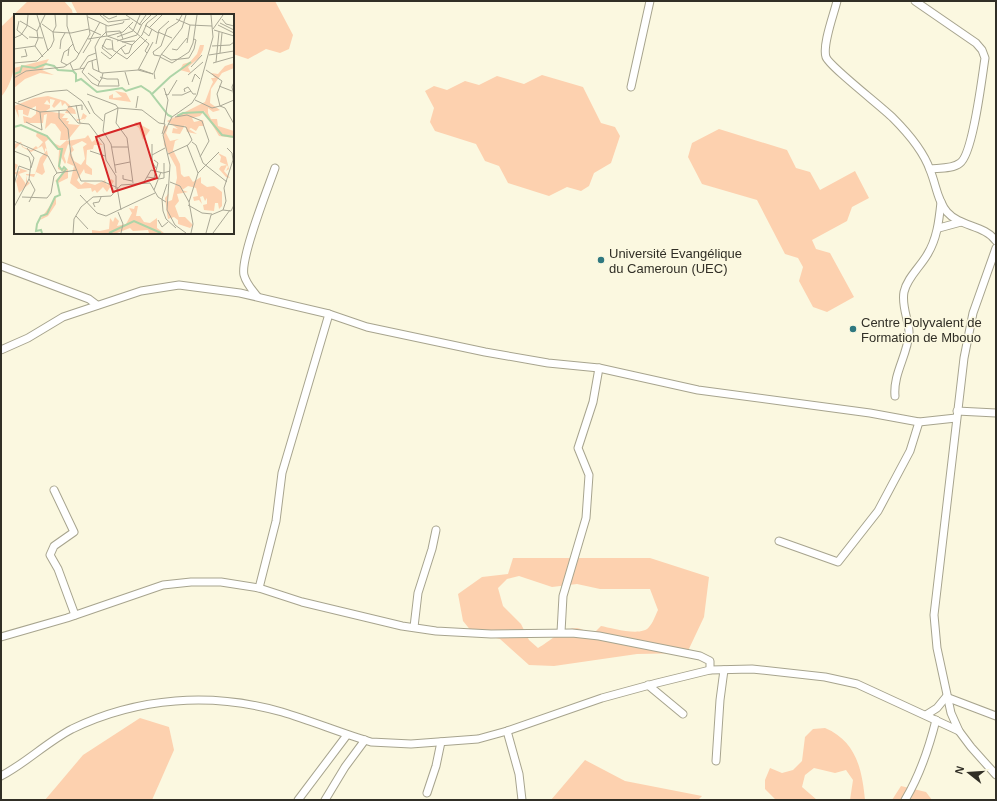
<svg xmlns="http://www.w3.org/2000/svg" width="997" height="801" font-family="Arial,sans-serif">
<rect width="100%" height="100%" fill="#fbf8e0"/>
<g fill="#fdd1af" fill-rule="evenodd">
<path d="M28 1H64L72 10 73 15H15C15 42 20 75 1 97V27Z"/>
<path d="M71 1H275L293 35 289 49 280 53 266 49 248 59 233 54V15H78Z"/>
<path d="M542 75 583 87 601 123 615 127 620 136 611 163 594 173 589 186 581 191 567 187 549 196 508 183 499 166 485 161 476 144 435 131 430 122 434 108 425 91 434 86 447 90 465 81 479 85 497 76 524 84Z"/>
<path d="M719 129 787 150 796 168 810 172 820 190 855 171 869 198 852 207 847 221 812 240 816 249 830 253 854 297 827 312 813 307 799 281 803 267 798 258 785 254 757 200 702 184 688 157 692 143Z"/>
<path d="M513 558H650L709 577 704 617 687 653 637 654 554 666 529 665 500 639 472 632 463 621 458 594 482 577 508 574ZM519 576 552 587 577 584 600 589H650L658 610C655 616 653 623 649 627 642 637 611 628 601 626L595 632C588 633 583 629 577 628 563 628 549 642 538 648L529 640 521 624 503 606 498 588 507 579Z"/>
<path d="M140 718 169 727 174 750 152 800H45L83 755Z"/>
<path d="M825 728C856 741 862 769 865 800H850L853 780 846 770 835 773 814 768 805 775 802 787 817 800H776L765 789V780L770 768 782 773 793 770 802 761 805 737 813 729Z"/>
<path d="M585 760 625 781 702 796 698 800H551Z"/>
<path d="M901 786 926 792 932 800H892Z"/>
</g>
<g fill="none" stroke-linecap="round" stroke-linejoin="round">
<g stroke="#a7a48e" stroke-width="9">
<g id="minor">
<path d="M837 1C834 14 822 45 826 57 829 66 882 107 893 118 908 133 923 150 930 170 936 184 937 200 947 212 960 227 985 225 996 241"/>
<path d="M915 1 976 43 982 50 985 58C982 77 973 154 960 163 953 169 939 168 930 169"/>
<path d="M631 87 650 1"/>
<path d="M939 228 961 222"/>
<path d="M996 248 973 313 964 358 934 615 937 648 951 713 959 731 971 747 996 775"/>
<path d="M1 266 89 299 97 305"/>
<path d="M257 296C252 290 246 283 244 275 240 258 268 188 275 168"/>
<path d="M1 350 28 338 63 317 141 291 179 285 240 293 329 314 367 327 485 352 548 363 599 368 698 390 870 413 919 422 956 418"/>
<path d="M895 396C893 374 907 356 909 334 910 323 901 307 904 292 907 278 920 267 927 255 937 239 939 221 941 202"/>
<path d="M957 411 996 413"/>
<path d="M54 490 74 532 54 546 50 555 58 569 75 615"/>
<path d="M779 541 838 562 878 511 910 451 919 422"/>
<path d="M259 588 276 521 282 473 329 314"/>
<path d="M414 627 418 593 432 549 436 530"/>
<path d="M561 632 563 596 586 518 589 475 578 448 593 402 599 368"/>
<path d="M1 637 67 618 163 585 191 582H221L259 588 302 602 402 626 436 631 491 634 572 633 599 636 700 656 710 661V670"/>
<path d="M648 685 683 714"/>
<path d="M926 715 937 708 946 697 996 716"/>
<path d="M507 731 519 774 522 800"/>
<path d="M716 761 720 700 724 670"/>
<path d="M1 776C26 763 47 742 72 729 138 697 212 692 282 712 312 721 341 733 371 742L411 744 478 739 507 731 602 698 657 683 710 670 752 669 825 677 857 684 959 731"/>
<path d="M427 793 436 766 441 742"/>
<path d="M298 800 347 735"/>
<path d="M325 800 345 767 365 740"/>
<path d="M905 800C920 775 929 748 936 720"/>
</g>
</g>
<use href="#minor" stroke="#fff" stroke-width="7"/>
</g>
<g fill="#2f787f" stroke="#fbf8e0" stroke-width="1.5">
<circle cx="601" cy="260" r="4"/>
<circle cx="853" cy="329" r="4"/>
</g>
<g text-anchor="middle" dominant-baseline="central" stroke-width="3" stroke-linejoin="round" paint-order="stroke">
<g font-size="13" fill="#312f26" stroke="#fbf8e0" text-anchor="start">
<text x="609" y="253">Université Evangélique<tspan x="609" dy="15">du Cameroun (UEC)</tspan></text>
<text x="861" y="322">Centre Polyvalent de<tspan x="861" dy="15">Formation de Mbouo</tspan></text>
</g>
</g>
<g transform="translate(14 14)">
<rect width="220" height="220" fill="#fbf8e0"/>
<path d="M186 31H190L189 36 185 44 174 53 177 59 166 56 169 50 176 48 183 40ZM35 45 28 56 40 61 26 59 11 65 0 74V54ZM220 49V54L208 59 197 75 196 89 206 96 199 98 194 94V99L197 105H203L204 112 220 117V124L205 122 190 97 186 102 178 104 180 108 189 106 190 112H185L182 117 177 114 175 115 183 120 173 118 171 111 166 120 158 119 159 114 164 115 153 107 191 88 197 72 199 68 197 64H201L197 59 204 60 211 52ZM101 77 112 79 117 88 95 85V82L99 80V84L108 83ZM34 82 51 87 61 96 63 105H67L69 99 73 102 53 127 71 124 74 121 78 128 82 125 89 131H80L79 135 73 136 72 150 78 155V161L71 159 70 155 63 166 67 171 71 168 81 171 91 166 93 171 97 165 100 167 93 178 89 173 83 179 81 176 78 178 77 174 64 175 56 169 60 152 53 149 57 132 54 130 50 142 52 148 51 150 47 143 46 151 47 155H54V164L44 169 41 167 50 158 44 155 45 136 37 128 46 132 53 126H46L47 118 41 110 37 109 31 115 33 100 30 101 29 109H10L9 102 17 104 22 100V92L16 95 14 102 9 100V96H4L5 104 0 92 20 84ZM36 85 41 86 38 92 40 94 47 87 48 92 51 89 54 93 51 99 62 100 63 107 72 104 65 111 54 110 55 107H52L54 104H48L51 100 32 97 36 94V91L30 90 33 86 36 90ZM68 127 73 130 69 133 71 145 67 151 60 147 57 139 60 136 58 132ZM122 108 136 116 129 126 125 114 120 110ZM151 111 154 113 152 119 156 127 165 125 161 127 159 136 166 150 167 160 170 163 175 162 179 168 187 163V169L193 173 200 172 208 178V192L205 195 204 189H201L200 197 190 196 189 191 193 190V184L191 187 189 182 186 183 188 190 185 186 180 187 179 183 184 182 182 174 174 172 168 176 174 178 163 180 165 187 161 192 165 203H171L179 211 176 214 164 210V206L160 203 154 205 153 199 151 184 155 179 153 188 158 186 163 164 162 153 150 131 149 113ZM23 118 36 124 31 128 34 141 29 150 31 158 28 161 22 158 20 163 12 161 13 167 16 169 5 179 2 167 4 162 0 159V149L4 151 1 158 6 157 5 154 14 157 5 160 12 170V160H21L26 144 33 136 31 134V139L28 132 17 138 8 133 7 129 1 135 0 130 7 128 9 133 17 136 22 132 24 134 29 128 22 122ZM204 139 212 143 215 155 212 157 214 153 213 151 210 157 216 164 212 163 205 155 207 152 213 151 206 148 207 143ZM42 183V190L34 202 26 206ZM121 192H124L122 202H126L130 208 136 209 143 204V214L150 219H135L134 216 119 217 116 214 103 219H78V216L86 217 95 215 96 204 99 208 101 203 105 207 103 212 112 210 118 199 115 194 120 195Z" fill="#fdd1af" fill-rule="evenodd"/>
<path fill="none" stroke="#add4a7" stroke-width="2" d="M0 60 6 58 8 52 21 54 32 50 40 52 44 56 59 57 62 60V67L67 65 83 78 108 74 112 77 127 72 136 78 154 101 158 103M138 80 156 63 177 48M163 102 169 99 189 98 208 121 220 123M0 113 7 111 33 122 44 135H48L45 152 48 156 50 153 52 155 43 167 46 181 41 183 33 200 27 202 23 210 22 217 27 216 28 219M95 219 120 207 147 219"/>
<path fill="none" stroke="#aaa896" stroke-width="1" d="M23 1 34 37M41 1 42 12 39 18 57 19 75 15M53 1V12L61 36 65 40M86 1 94 8 116 5M89 1 95 5 103 2M112 1 127 11M74 3 94 12 109 9 110 7M162 5 176 11 173 29M208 5 212 10 220 12M5 7 3 16 14 25M6 7 23 17M206 9 220 16M125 11 132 1M131 11 144 19M176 11 198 12M204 11 220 19M114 12 135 30 131 37 133 39M135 14 148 1M199 15 209 1M76 16 87 21M200 16 220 22M129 17 135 22 138 15M144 18 158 24M93 22 92 18 106 17 109 25M94 22 109 18 119 8M15 23 29 24M103 23 119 17 126 1M0 24 7 21 13 12 14 1M74 25 93 22 118 31 128 21 133 9 143 1M85 25 81 33 85 58M85 25 92 18V11M76 26 86 8M97 26 92 25 88 34 98 42M98 26 99 36 113 45 133 25M103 27 123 21 128 10 137 1M108 28 121 27M142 30 145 16 155 7M88 31 93 35H99M112 31 107 34 111 40 115 39 118 31M21 32 29 43M198 32 216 31 220 28M0 35 21 32 24 25 23 17 31 1M46 35 47 26 51 19M158 35 163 36 173 24M87 38 96 45 107 34M69 39 77 26M206 39 208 19M147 40 157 46 175 44 180 35 182 26 180 25M195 41 220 37M54 42 55 34 59 30M146 42 140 41 139 38 147 32 153 15 164 8 168 1M7 43 13 42 11 35M146 43 158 49 175 38 179 29 183 1M83 45 74 48 68 58 78 69 84 72M78 47 79 55 88 59 124 56 139 60M202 48 205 18M0 49 23 47 37 33 40 26 39 18 28 10M56 49 59 56 71 54M199 49 220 43M53 51 47 48 50 38 55 35M177 53 188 41M66 54 74 42 82 39M125 55 139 60M124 56 139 28M192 56 208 67 203 80 206 92 220 86M111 58 115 71M74 59 86 68M174 61 189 48M86 63 88 64H89L93 65H104L105 72H84L85 69 88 64V63L89 59M0 64 12 57 50 53 62 45 76 20 73 1M141 65 140 59 147 41 168 14 172 1M178 68 181 60 186 65M220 68 218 73 220 82M205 72 218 77M150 74 154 86 150 110M171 78 170 75 174 73 179 80H182M73 80 102 91 104 94M151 80 154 81 163 66M158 81H168L177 77M181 86 198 94 206 92 211 94 220 110M74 87 80 99 89 107M0 88 26 98 53 96 64 109 75 110 90 130 92 146 102 162V175M4 88 31 78 53 76 68 87 76 100M62 91 66 109M54 93 68 91V96M104 94 102 109 113 124 119 169M122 94 124 82M45 96V104L54 115 57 142 67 167H88L102 173M161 103 173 101 188 107 195 127 186 143M12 108 28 116 26 98M0 127 34 142 43 159 63 156M178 128 182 131 189 149 213 168M138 130V148L142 154M173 131 184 159M98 133H114M13 134 20 144 17 154M0 137 15 143 17 150 15 165 0 193M76 137 91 142M154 140 174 131 178 126 172 113 154 110M138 141 151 134M101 151 116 148M102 159 97 130 89 117 91 100 104 94 128 96 145 109 151 110 148 120M109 161V165L118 167M133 163 140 164 144 149 140 146M15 165 21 176 15 188M145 165 150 164V149M130 168 137 156 149 159 156 157M156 168 166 172 175 188 179 210 177 219M153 170 148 185 149 197 152 205 162 214M0 171 5 152 16 156M103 173 107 196M140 176 147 158M66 181 83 199 92 202 141 179M8 183 33 184 37 179 40 162 43 159M175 188 184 159 205 138M174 191 188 199 198 200M81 193 79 189 85 188 87 183M209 196 217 197 220 191M104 198 109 210 107 219M62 202 74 215M144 206 148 213 154 208M59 219 60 205 67 193 79 183 97 182 107 171 136 169 144 183 152 188M172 219 161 211 153 196 156 151 149 121 158 103 178 89 183 81 199 23 197 1M192 219 197 201 209 196 212 187 210 174 219 146 218 139 213 134M199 219 216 196"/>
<path fill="#d62828" fill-opacity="0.15" stroke="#d62828" stroke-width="2" d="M126 109 143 164 99 178 82 123Z"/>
<rect width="220" height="220" fill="none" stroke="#312f26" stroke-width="2"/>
</g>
<rect width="997" height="801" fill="none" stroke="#312f26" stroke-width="4"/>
<g transform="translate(969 773) rotate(287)" stroke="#fbf8e0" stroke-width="3" paint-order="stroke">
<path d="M0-3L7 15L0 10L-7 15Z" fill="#312f26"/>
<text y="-6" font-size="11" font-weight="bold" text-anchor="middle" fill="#312f26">N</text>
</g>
</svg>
